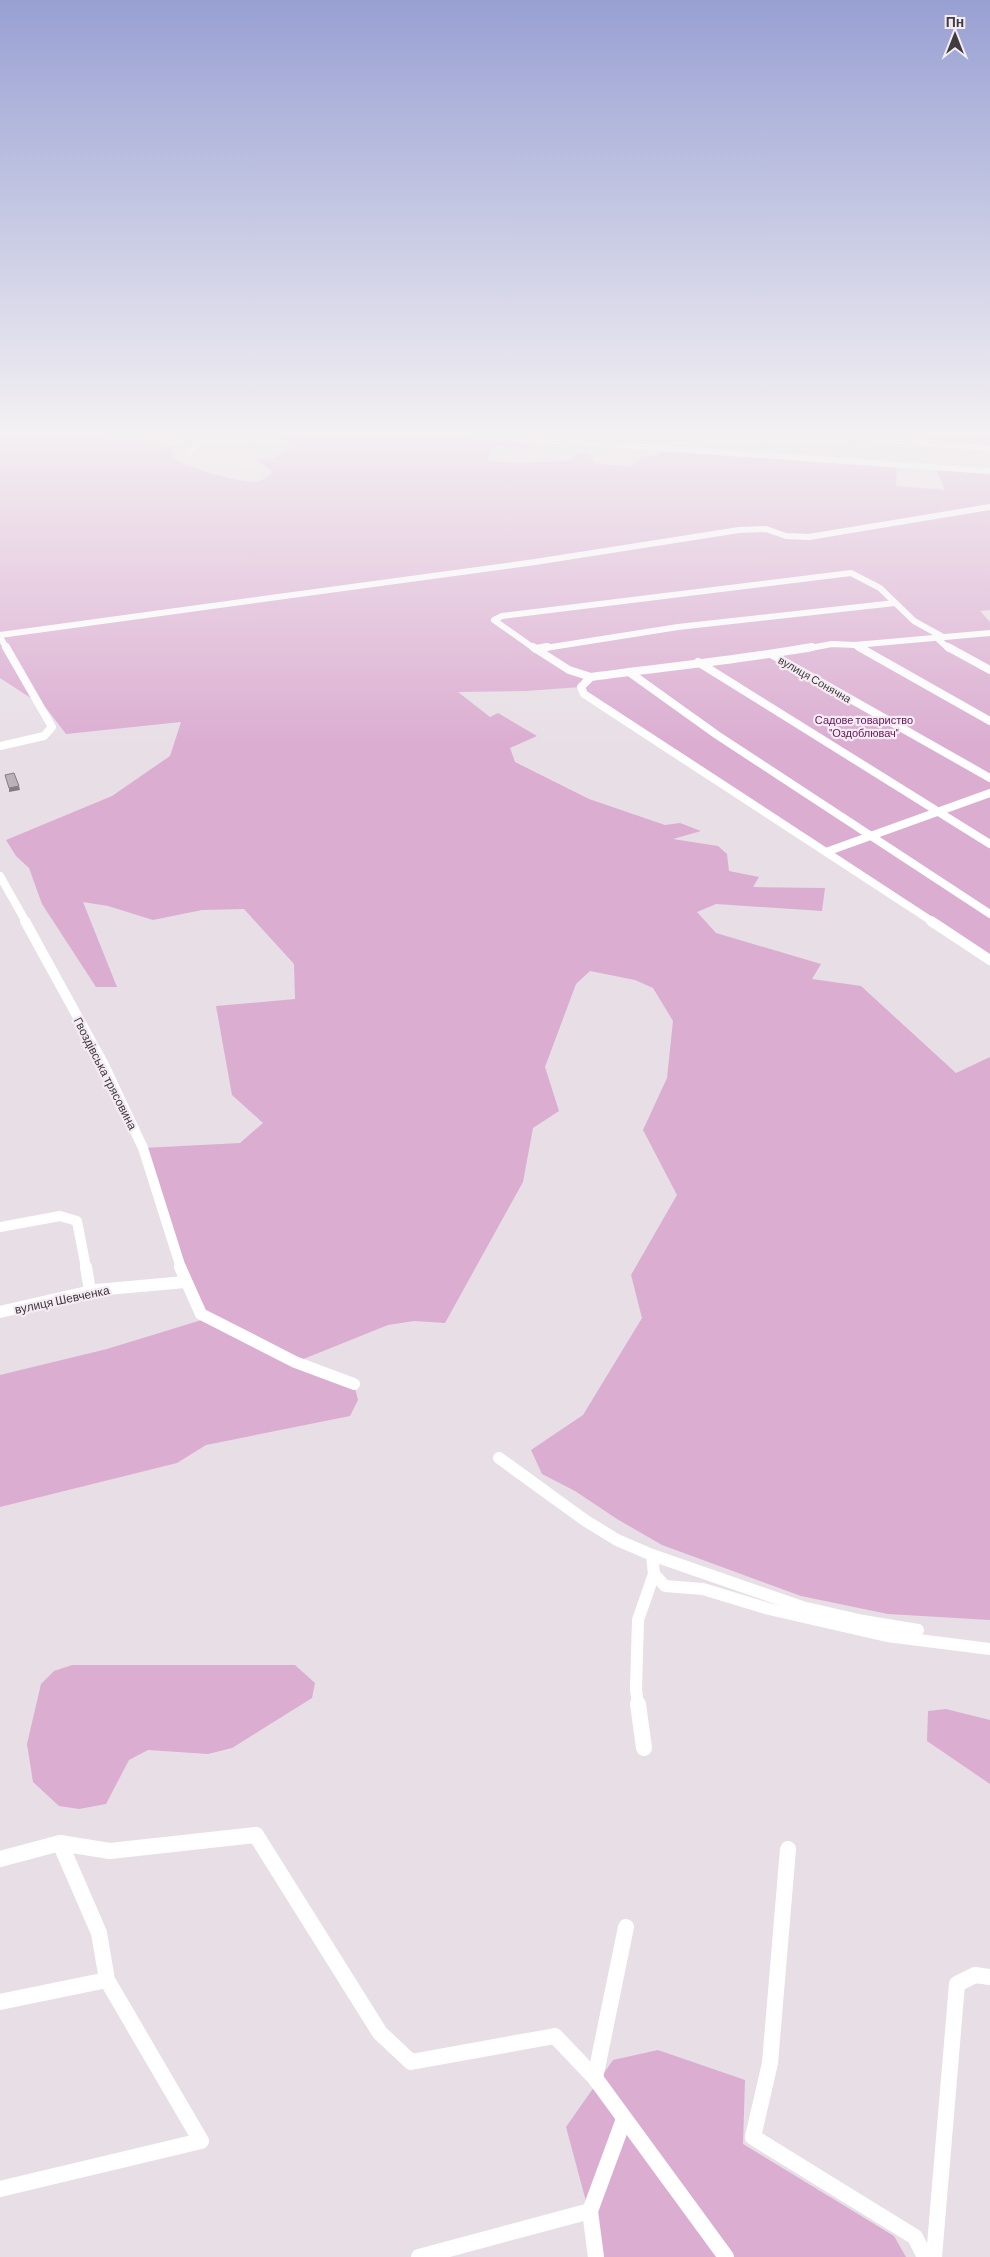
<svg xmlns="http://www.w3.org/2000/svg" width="990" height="2257" font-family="Barlow,sans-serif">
<rect width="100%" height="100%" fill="#e7dfe5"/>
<g fill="#dbadd1">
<path d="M0 431H117L102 437 174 446 172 458C187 467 234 481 252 482 259 482 268 478 273 472L256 459 271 460 294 444 272 436 279 431H412L538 440 534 449 494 446 486 461 512 463 570 461 578 453 590 454 594 463 631 467 642 456H657L661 450 897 465 896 486 945 490 936 468 990 471V610L980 611 990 622V960L584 694 581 687 526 691 458 692 490 717 498 713 537 736 510 748 515 762 589 799 665 825 680 823 701 831 673 839 718 846 727 854 729 871 759 877 753 887 825 888 822 911 716 904 697 912 716 933 821 964 812 979 861 986 956 1073 990 1057V1620L888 1614 801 1596 662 1545 617 1519 575 1491 542 1474 531 1450 583 1415 642 1318 631 1275 677 1195 643 1130 667 1078 673 1021 653 988 635 980 590 971 576 984 545 1067 559 1111 533 1128 523 1182 445 1323 414 1321 388 1325 296 1362 354 1384 358 1400 350 1416 206 1445 177 1463 0 1507V1375L107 1349 208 1318 201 1314 143 1148 240 1143 263 1123 232 1095 216 1006 295 999 294 964 244 909 202 910 153 920 108 906 83 902 117 987H96L42 904 29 868 16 856 6 840 112 796 170 756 181 722 66 734 46 708 0 678Z"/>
<path d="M767 431H990V448Z"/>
<path d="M72 1665H295L315 1683 312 1698 232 1748 208 1754 148 1750 129 1760 106 1804 79 1809 59 1806 33 1782 27 1744 41 1684 54 1671Z"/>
<path d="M946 1709 990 1720V1784L927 1741 928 1711Z"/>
<path d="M658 2050 745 2080 743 2144 894 2236 906 2257H601L566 2127 613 2060Z"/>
</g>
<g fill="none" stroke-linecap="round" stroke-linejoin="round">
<g stroke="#fff" stroke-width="6">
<path d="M412 431 990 471"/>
<path d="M767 431 990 448"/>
<path d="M189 453 204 437 214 431"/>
<path d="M0 635 535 562 739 530 766 529 786 536 809 537 990 507"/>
<path d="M0 637 7 649"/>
<path d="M937 638 949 649"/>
<path d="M855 645 861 649"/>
<path d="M535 649 494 620 502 616 851 573 880 588 914 621 943 637"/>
<path d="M539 649 678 627 895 603"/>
<path d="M805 649 832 644 855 645 990 633"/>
</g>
<g stroke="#fff" stroke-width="8">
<path d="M533 647 569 670 591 677"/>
<path d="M812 647C739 660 665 667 591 677L581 687 584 694 933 922"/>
<path d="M859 647 990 721"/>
<path d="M948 647 990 670"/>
<path d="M536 649 547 647"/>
<path d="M771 654 990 778"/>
<path d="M698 662 990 844"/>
<path d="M629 672 717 735 990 914"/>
<path d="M0 746 44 736 52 727 6 647"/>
<path d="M826 852 990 793"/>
<path d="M0 876 26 922"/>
</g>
<g stroke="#fff" stroke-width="10">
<path d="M25 921 103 1063 143 1148 181 1268"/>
<path d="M931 921 990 960"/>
<path d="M0 1227 60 1216 77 1221 86 1268"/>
</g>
<g stroke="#fff" stroke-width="12">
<path d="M86 1267 90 1291"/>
<path d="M180 1267 201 1314 295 1362 354 1384"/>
<path d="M0 1312 96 1290 185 1282"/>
<path d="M499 1458 586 1521 617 1540 652 1555 802 1607 863 1621 918 1630"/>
<path d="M652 1555 654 1574 665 1586 703 1589 769 1609 887 1636 990 1649"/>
<path d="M638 1706 636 1689 638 1620 654 1574"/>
</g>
<g stroke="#fff" stroke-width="16">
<path d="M638 1704 644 1748"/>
<path d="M788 1849 770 2063 753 2137 915 2237 925 2257"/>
<path d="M0 1859 60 1843 110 1851 256 1835 380 2033 411 2062 555 2036 595 2078 726 2257"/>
<path d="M0 2002 107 1980 99 1933 60 1843"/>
<path d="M595 2078 626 1927"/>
<path d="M0 2189 201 2141 107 1980"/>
<path d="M419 2257 590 2211"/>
<path d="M596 2257 590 2211 624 2119"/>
<path d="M934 2257 957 1984 975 1975 990 1977"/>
</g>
</g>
<path fill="#827d81" d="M19 786 20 790 9 792V788Z"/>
<path fill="#bab2b8" stroke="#827d81" d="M14 773 19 786 9 788 5 775Z"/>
<linearGradient id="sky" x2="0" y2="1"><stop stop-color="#98a0d3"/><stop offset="0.58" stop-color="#f4f1f3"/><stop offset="1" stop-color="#f4f1f3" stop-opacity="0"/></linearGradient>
<rect width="990" height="747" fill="url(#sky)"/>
<g text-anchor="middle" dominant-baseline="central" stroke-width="4.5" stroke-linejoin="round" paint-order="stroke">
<g font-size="11" fill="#3f3b3e" stroke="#f5ecf3">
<text transform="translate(815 679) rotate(30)">вулиця Сонячна</text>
</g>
<g font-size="11" fill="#64175a" stroke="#f5ecf3">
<text x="864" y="719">Садове товариство<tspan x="864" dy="13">"Оздоблювач"</tspan></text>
</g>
<g font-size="12" fill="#3f3b3e" stroke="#f5ecf3">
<text transform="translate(106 1073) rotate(63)">Гвоздівська трясовина</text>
<text transform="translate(62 1299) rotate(-12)">вулиця Шевченка</text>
</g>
</g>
<g transform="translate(955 35)" stroke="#f5ecf3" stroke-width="4" paint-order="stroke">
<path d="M0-4L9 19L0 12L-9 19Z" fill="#3f3b3e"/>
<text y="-8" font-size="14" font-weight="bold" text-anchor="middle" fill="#3f3b3e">Пн</text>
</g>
</svg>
